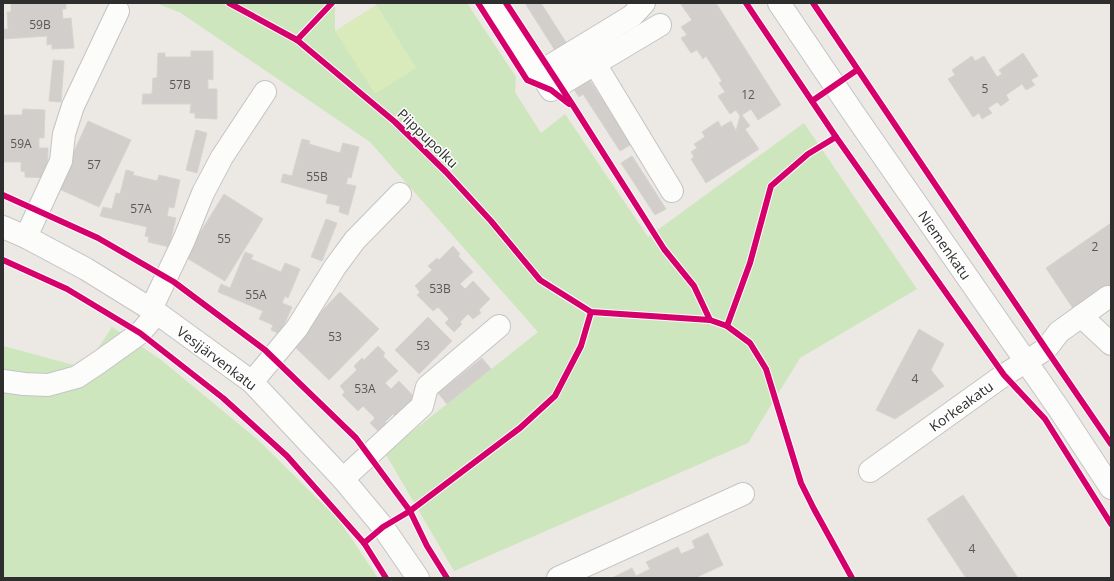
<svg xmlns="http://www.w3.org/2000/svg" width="1114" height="581" font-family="'Open Sans',sans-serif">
<rect width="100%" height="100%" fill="#ece8e4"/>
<g fill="#cee6be">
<path d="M156 3H335V31L416 68 375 3H467L516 77 515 92 541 133 565 114 648 237 804 123 917 289 800 358 748 443 454 571 385 453 538 332 370 142 181 13Z"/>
<path d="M112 327 160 359 257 439 339 520 378 578H3V346L85 368Z"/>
</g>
<path fill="#d9eabb" d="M376 5 416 68 375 94 335 31Z"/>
<g fill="#d1cecb" stroke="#d7d4d0">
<path d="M11 3H66V9H62L63 19 71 18 74 48 52 49V44L47 45V36L3 39V29H8L7 12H11Z"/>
<path d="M525 3H541L567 44 556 52Z"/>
<path d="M680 3H716L781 105 758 120 751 109 742 115 750 126 745 129 759 149 706 183 691 159 694 157 691 152 697 148 694 144 705 137 702 132 718 121 721 127 731 121 736 131 740 116 736 110 730 114 718 96 725 92 719 83 722 81 706 56 703 59 697 50 691 53 681 38 687 35 681 27 692 20Z"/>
<path d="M191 51H213V80L208 79V89H217V119L195 118V113H190L191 104H142L143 94H152L153 78H157L158 53H165V57H191Z"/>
<path d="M1023 53 1038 76 1031 80 1035 85 1026 90 1022 84 1006 95 1009 100 1001 106 997 102 988 108 992 113 982 119 979 113 973 117 948 79 955 75 952 70 972 56 975 61 984 56 997 77 1002 74 999 70Z"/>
<path d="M53 60 64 61 61 102 49 101Z"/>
<path d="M588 78 632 144 620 151 583 94 579 97 573 88Z"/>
<path d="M23 109 45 110 44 138H39V148H48L47 178 25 177V172L21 171V162H3V115H22Z"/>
<path d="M88 121 131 140 99 207 57 188Z"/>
<path d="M196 130 207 133 197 173 186 170Z"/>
<path d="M302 139 310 141 309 144 340 153 343 143 359 147 351 178 348 177 346 184 356 186 348 215 339 212 340 206 326 203 328 195 281 182 283 174 292 176Z"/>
<path d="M632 156 666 209 655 215 621 163Z"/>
<path d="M126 170 134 172 133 175 157 181 159 175 180 180 174 208 169 207 167 216 176 218 169 247 148 242 149 237 145 236 147 227 100 216 103 207 112 209 116 193 120 194Z"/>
<path d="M224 194 263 219 225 281 185 257Z"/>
<path d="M326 219 337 223 322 261 311 257Z"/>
<path d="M1111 223V285L1074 310 1046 268Z"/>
<path d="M453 246 460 254 458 256 473 272 460 284 465 289 473 281 490 299 479 310 481 313 473 319 468 314 460 322 462 324 454 332 445 323 449 319 438 307 433 311 417 295 420 292 415 286 432 270 428 266 437 258 439 260Z"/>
<path d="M245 252 253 255 251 259 281 272 285 263 300 269 288 298 285 296 282 303 292 307 280 334 271 330 273 325 259 319 263 311 218 292 221 284 230 288Z"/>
<path d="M340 292 379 329 329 380 291 343Z"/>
<path d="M428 317 452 341 419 374 395 350Z"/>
<path d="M919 329 944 344 931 370 944 386 895 419 876 410Z"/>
<path d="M378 346 385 353 383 356 398 371 385 383 391 389 399 381 416 399 399 419 393 414 385 422 387 424 379 432 370 423 375 418 363 406 358 411 342 395 345 392 340 386 357 370 354 366 362 358 364 360Z"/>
<path d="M482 358 491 369 447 404 438 393Z"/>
<path d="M963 495 1018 578H966L927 519Z"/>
<path d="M708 533 723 565 695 578H612L632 568 636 576 650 569 646 562 678 547 681 554 695 548 692 541Z"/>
</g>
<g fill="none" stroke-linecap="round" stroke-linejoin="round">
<g stroke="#c5c4c5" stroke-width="24">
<g id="minor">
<path d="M494 3 551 90 660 25"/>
<path d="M779 3 854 114 1059 409 1111 488"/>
<path d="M595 64 672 191"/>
<path d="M540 72 632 16 644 3"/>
<path d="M3 227 26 237 86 269 157 313 252 382 343 479 383 527 418 578"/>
<path d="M26 237 61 161 64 134 73 106 118 11"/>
<path d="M151 309 184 240 203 193 222 157 265 92"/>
<path d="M1081 316 1111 344"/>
<path d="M3 381 24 384 48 385 77 377 98 363 140 333 157 313"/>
<path d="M252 382 297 328 335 267 355 240 400 194"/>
<path d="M870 471 1004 375 1046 349 1059 332 1108 297"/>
<path d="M343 479 422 406 427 387 499 326"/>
<path d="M558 578 743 494"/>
</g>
</g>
<use href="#minor" stroke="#fcfcfb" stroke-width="22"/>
<g stroke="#fff" stroke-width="8">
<g id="cycleway">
<path d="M229 3 297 40 395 122 446 172 491 221 540 280 591 312 710 320 727 326 750 343 766 369 801 483 814 509 852 578"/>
<path d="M478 3 527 80 551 90 569 104"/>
<path d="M506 3 574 107 664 249 694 286 710 320"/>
<path d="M746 3 836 137 1004 375 1045 419 1111 524"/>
<path d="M813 3 1046 349 1111 444"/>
<path d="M297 40 332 3"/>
<path d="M812 101 857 70"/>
<path d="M3 195 98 238 174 282 265 350 356 438 410 511 427 546 447 578"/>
<path d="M3 260 67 289 140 333 223 398 287 456 364 543 386 578"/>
<path d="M727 326 750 263 771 186 808 154 836 137"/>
<path d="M364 543 383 527 410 511 520 428 555 396 581 346 591 312"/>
</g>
</g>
<use href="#cycleway" stroke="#d6006c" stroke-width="6"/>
</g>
<g text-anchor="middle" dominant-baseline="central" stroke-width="3" stroke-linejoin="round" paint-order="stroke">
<g font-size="12" fill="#585857">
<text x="40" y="24">59B</text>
<text x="180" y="84">57B</text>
<text x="985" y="88">5</text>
<text x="748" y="94">12</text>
<text x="21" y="143">59A</text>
<text x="94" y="164">57</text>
<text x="317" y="176">55B</text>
<text x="141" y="208">57A</text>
<text x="224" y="238">55</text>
<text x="1095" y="246">2</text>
<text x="440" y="288">53B</text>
<text x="256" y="294">55A</text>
<text x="335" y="336">53</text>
<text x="423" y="345">53</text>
<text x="915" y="378">4</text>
<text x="365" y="388">53A</text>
<text x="972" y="548">4</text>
</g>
<g font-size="14" fill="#2e2e2e" stroke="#fff">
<text transform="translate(428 138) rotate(44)">Piippupolku</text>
<text transform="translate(945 245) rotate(55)">Niemenkatu</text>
<text transform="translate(217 358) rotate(37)">Vesijärvenkatu</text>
<text transform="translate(961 406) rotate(-36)">Korkeakatu</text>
</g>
</g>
<rect width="1114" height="581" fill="none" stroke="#2e2e2e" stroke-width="8"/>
</svg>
